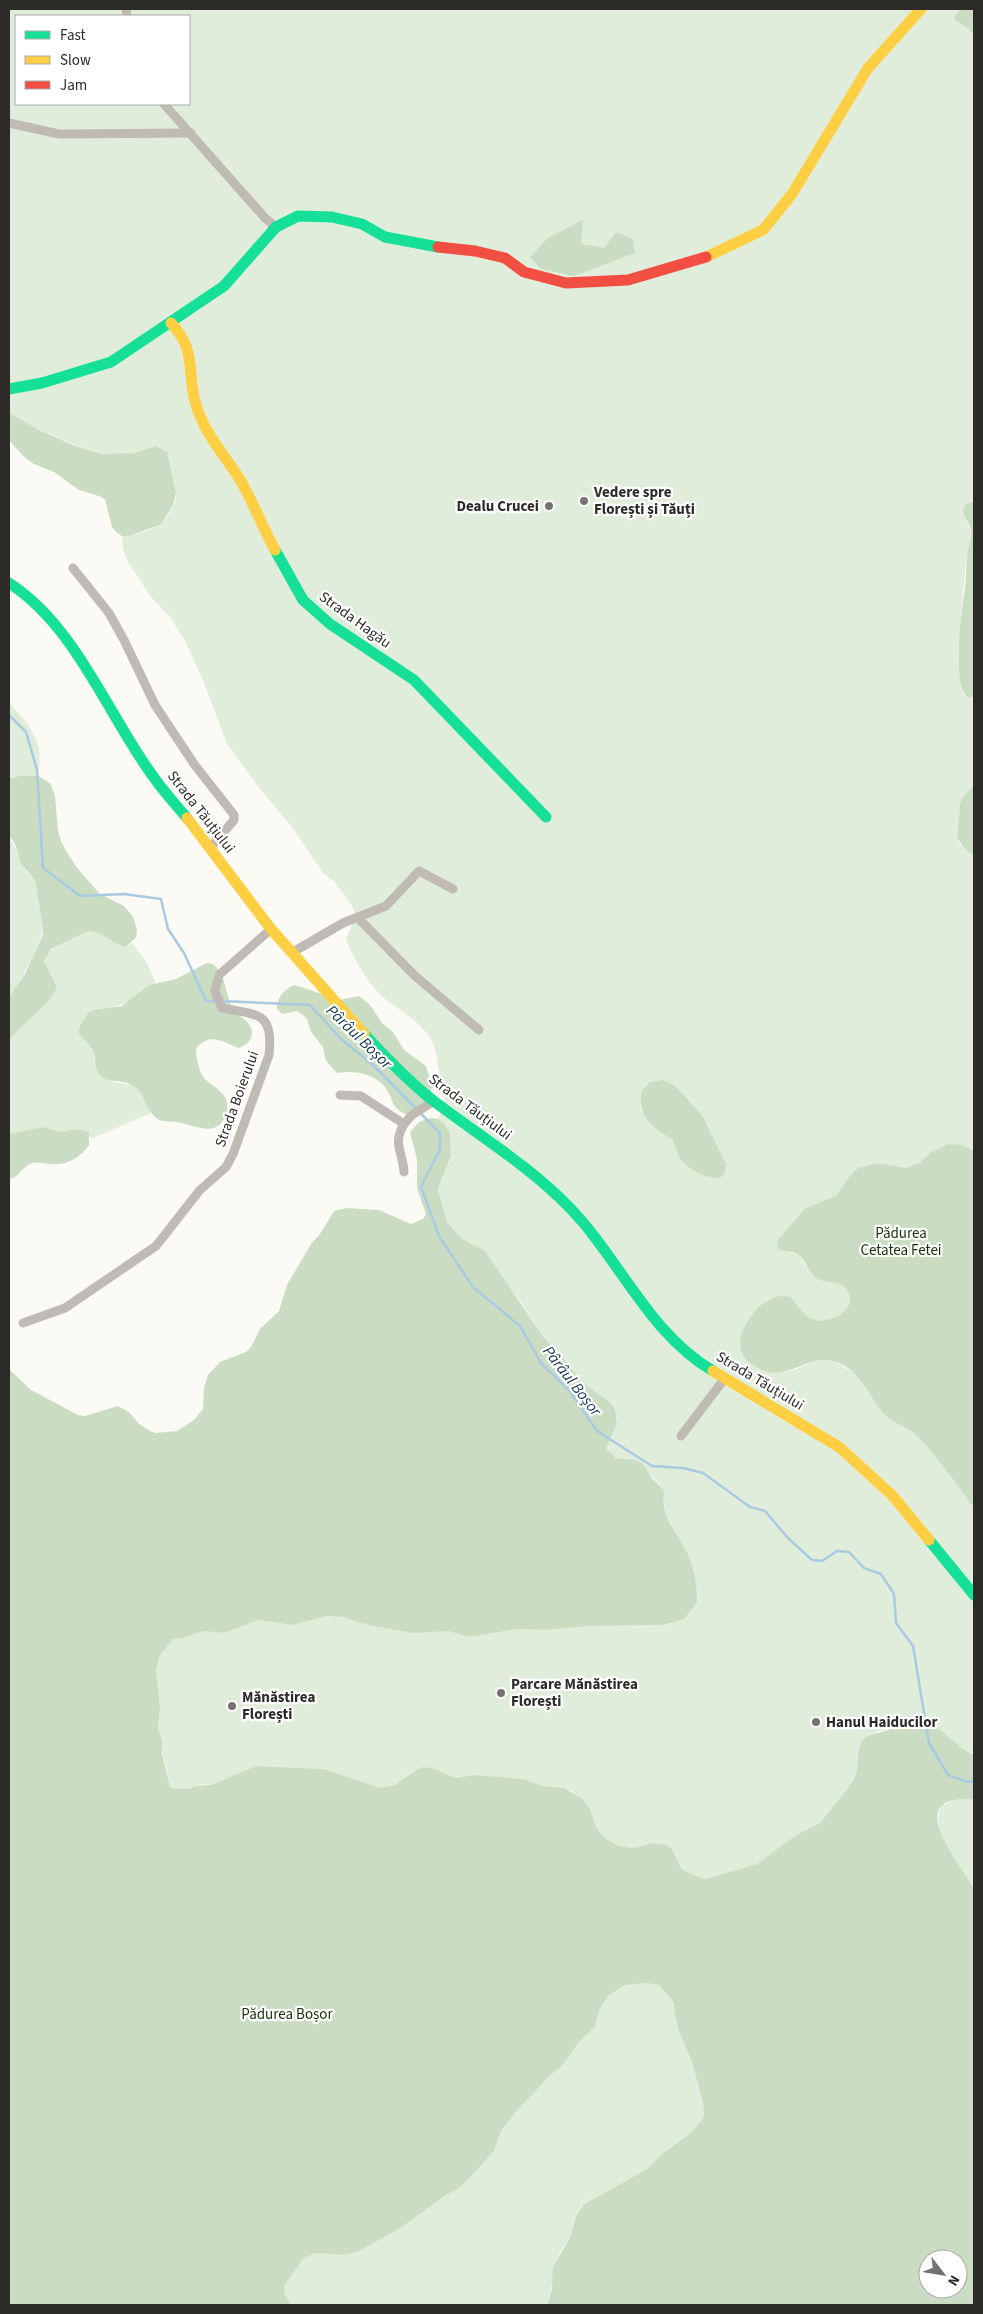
<svg xmlns="http://www.w3.org/2000/svg" width="983" height="2314" font-family="'Source Sans 3',sans-serif">
<rect width="100%" height="100%" fill="#fbfaf5"/>
<g fill="#e1eddb" fill-rule="evenodd">
<path d="M9 9H960L955 16C960 25 970 26 974 35V501H971L964 517 972 534 966 562 958 653 963 694 970 698 974 695V785L963 797 960 803 957 838 960 844 974 856V1151L963 1145 930 1153 919 1163 906 1168 878 1163 858 1168 848 1178 837 1195 804 1209 799 1214 786 1231 783 1251 799 1255 810 1273 828 1281 841 1284C844 1287 849 1291 850 1296 853 1312 828 1324 815 1320 806 1318 799 1309 795 1302L769 1299 753 1314 743 1333 750 1363 762 1370 783 1372 794 1370 819 1359 833 1361 857 1375 885 1415C894 1424 906 1426 915 1434 938 1457 956 1482 974 1508V1755L957 1745 925 1719 900 1720 889 1729 876 1732 864 1739 860 1745 857 1774 854 1780 820 1823 796 1835 757 1864 705 1879 686 1872 681 1868 672 1849 666 1845 653 1843 633 1848 619 1846 606 1839 597 1829 590 1809 582 1798 570 1790 544 1786 524 1779 475 1775 455 1778 436 1769 411 1772 395 1785 381 1788 324 1769 256 1766 211 1785 204 1784 185 1791 170 1787 158 1729 160 1707 156 1672 159 1657 173 1639 183 1638 203 1631 225 1633 258 1620 292 1625 328 1616 342 1617 368 1625 405 1632 448 1631 469 1637 517 1629 546 1630 593 1626 664 1625 671 1624 696 1588C695 1577 694 1566 689 1557 681 1538 658 1513 665 1491 661 1486 640 1461 634 1460 622 1458 614 1460 606 1449L617 1423 615 1408 611 1403 583 1383 558 1352 544 1338 521 1302 473 1244 461 1238 447 1222 438 1189 449 1163 451 1142 444 1123 438 1119C447 1102 445 1092 440 1075 437 1065 437 1053 433 1044 425 1023 399 1011 383 997 368 983 352 957 346 938L352 925 354 909 335 882 323 873 292 827 260 789 227 744 203 680 185 641 170 617 151 597 128 562 123 549 122 536C146 535 176 521 176 493 176 484 171 474 170 465L148 448C114 466 78 446 47 433 33 427 21 422 9 413ZM16 16H189V104H16ZM682 1096 702 1115 726 1164 701 1174 679 1157 672 1139 654 1127 640 1107Z"/>
<path d="M9 702C30 727 45 739 38 776H19L9 779Z"/>
<path d="M9 835 25 870 35 880 43 928C42 943 19 985 9 997Z"/>
<path d="M88 931C103 932 112 944 126 947L132 943 147 963 156 984 149 985 128 1003 88 1013 80 1025 78 1032 94 1052 96 1071 112 1082 133 1085 138 1089 151 1113 91 1139 89 1132 76 1129 63 1132 43 1127 9 1134C9 1119 5 1046 10 1038 23 1018 48 1008 57 986L45 964 46 954 57 946Z"/>
<path d="M962 1798 974 1800V1889C963 1867 927 1829 942 1805Z"/>
<path d="M646 1983 659 1985 673 2001 678 2029 692 2062 703 2103 704 2117 691 2133 662 2154 647 2169 583 2204 576 2216 571 2236 559 2254 547 2305 290 2304 284 2293V2286L304 2258 316 2253 343 2255 357 2252 399 2229 443 2197 461 2187 494 2151 501 2131 518 2109 533 2094 547 2078 563 2065 579 2042 595 2027 600 2008 608 1996 625 1985Z"/>
</g>
<g fill="#cadcc1" fill-rule="evenodd">
<path d="M960 9H974V35L968 28 955 20V16Z"/>
<path d="M583 220 581 244 604 248 616 232 633 239 635 253 574 276 541 269 530 257 548 238Z"/>
<path d="M9 413 39 430 75 446 102 454 135 453 155 446 167 452 176 492 173 506 161 524 129 536H122L116 532 112 527 105 499 99 496 79 490 54 472 34 464 23 456 9 440Z"/>
<path d="M974 501V695L970 698C951 693 961 613 964 596 967 579 965 563 969 546 970 541 972 536 971 531 970 521 958 515 966 504Z"/>
<path d="M19 776H38L50 783 55 796 58 831 62 844 77 868 100 894 124 906 133 917 137 930 136 937 126 947C112 944 103 932 88 931L51 949 44 961 57 987C48 1007 23 1022 9 1040V997L25 974 43 935V928L35 880 21 864 15 844 9 835V779Z"/>
<path d="M974 785V856L965 849 957 838 960 803 963 797Z"/>
<path d="M207 963 213 964C227 976 224 991 232 1007 237 1017 253 1021 252 1034 251 1042 245 1045 239 1048 223 1042 209 1031 196 1049 196 1057 198 1067 202 1075 210 1088 233 1091 226 1114 218 1140 192 1124 176 1122 168 1121 162 1123 155 1117 145 1108 144 1093 134 1086 122 1078 109 1085 99 1074 93 1068 97 1060 94 1053 93 1048 82 1038 78 1032L80 1025 88 1013 94 1010 122 1006 149 985 176 979Z"/>
<path d="M295 985 339 1000 359 996 370 1005 382 1023 393 1032 404 1050 426 1066 432 1087 429 1100 409 1116C388 1106 396 1102 385 1087 374 1073 353 1070 337 1073L326 1061 323 1047 311 1032 307 1019 302 1014 296 1011 282 1014 277 1009C276 998 285 988 295 985Z"/>
<path d="M663 1080 674 1085 702 1115 726 1164 725 1173 720 1178C706 1179 687 1169 679 1157 676 1151 675 1144 672 1139 651 1127 639 1117 641 1092L650 1082Z"/>
<path d="M432 1118 438 1119 444 1123 450 1134 451 1156 438 1189 447 1222 461 1238 485 1251 544 1338 558 1352 583 1383 611 1403 615 1409 617 1423 606 1449 616 1458 635 1460 643 1464 652 1478 665 1491C657 1514 683 1540 690 1559 695 1572 697 1588 697 1602L684 1619 664 1625 592 1626 546 1630 517 1629 469 1637 448 1631 412 1633 368 1625 342 1617 328 1616 292 1625 258 1620 225 1633 203 1631 183 1638 173 1639 159 1657 156 1672 160 1707 158 1729 162 1741V1753L170 1787C192 1793 192 1784 211 1785L256 1766 324 1769 381 1788 395 1785 411 1773 423 1767 436 1769 455 1778 475 1775 524 1779 543 1786 564 1788 582 1798 590 1809 597 1829 606 1839 619 1846 633 1848 653 1843 666 1845 672 1849 681 1868 686 1872 705 1879 757 1864 796 1835 820 1823 854 1780C859 1768 857 1757 860 1745 864 1733 880 1734 890 1729 895 1726 900 1720 905 1717 933 1713 950 1744 974 1755V1800C965 1798 956 1799 947 1802 917 1815 966 1872 974 1889V2305H547L552 2289 553 2267 571 2236 576 2216 584 2204 647 2169 662 2154 691 2133 704 2117 703 2103 692 2062 678 2029 673 2001 659 1985 646 1983 625 1985 608 1996 600 2008 595 2027 579 2042 563 2065 547 2078 533 2094 518 2109 501 2131 494 2151 461 2187 443 2197 399 2229 357 2252 343 2255 316 2253 304 2258 284 2286V2293L291 2305 9 2304V1369L31 1390 78 1415 85 1416 118 1406 130 1413 139 1424 150 1431 156 1433 177 1431 194 1420 203 1409 204 1388 208 1375 220 1362 246 1352 251 1347 260 1329 279 1311 287 1285 311 1244 320 1234 334 1211 347 1208 379 1210 411 1224 423 1219 426 1214 417 1188V1159L410 1132 419 1122ZM928 2259H958V2289H928Z"/>
<path d="M43 1127 63 1132 76 1129 89 1132V1145C80 1158 66 1166 49 1164 42 1163 37 1161 30 1164 21 1168 20 1177 9 1179V1134Z"/>
<path d="M948 1144 963 1145 974 1151V1508C955 1482 938 1457 915 1434 906 1426 894 1424 886 1416 868 1397 861 1368 832 1361 804 1353 784 1390 749 1362 723 1342 762 1288 790 1297 798 1304 803 1317 815 1320 828 1324 856 1311 849 1294 842 1278 828 1285 816 1278 808 1272 806 1262 800 1256 794 1250 785 1253 778 1249L777 1241 804 1209 837 1195 848 1178 858 1168 878 1163 906 1168 919 1163 930 1153Z"/>
</g>
<g fill="none" stroke-linecap="round" stroke-linejoin="round">
<g stroke="#a9cae2" stroke-width="2.5">
<path d="M9 715 26 732 37 770 43 868 80 896 124 894 161 899 168 929 184 953 206 1001H215"/>
<path d="M221 1001 310 1005 341 1039 373 1065 440 1133V1149L421 1187 439 1236 473 1287 520 1326 541 1363 569 1390 597 1431 652 1466 683 1468 703 1473 750 1507 765 1511 788 1538 812 1560 822 1561 837 1551 849 1552 864 1568 881 1574 894 1594 896 1623 913 1646 929 1743 948 1775 968 1782 974 1781"/>
</g>
<g stroke="#c0bab4" stroke-width="9">
<path d="M126 9 127 16"/>
<path d="M164 104 265 218 276 227"/>
<path d="M9 123 59 134 191 133"/>
<path d="M73 568 109 613 125 642 155 705 194 764 234 815V820L211 847"/>
<path d="M358 918 414 975 479 1030"/>
<path d="M293 952 343 923 386 906 419 871 453 889"/>
<path d="M340 1095 361 1096 404 1124 412 1115 434 1101"/>
<path d="M404 1124C392 1144 403 1152 404 1172"/>
<path d="M23 1323 65 1308 156 1246 200 1190 226 1167 233 1154 269 1055C274 1011 257 1015 222 1008L215 991 219 975 271 929"/>
<path d="M681 1436 725 1378"/>
</g>
<g stroke="#16e098" stroke-width="11">
<path d="M9 389 42 383 111 362 224 286 276 227 298 216 332 217 362 224 385 237 438 247"/>
<path d="M275 550 303 600 330 624 414 680 546 817"/>
<path d="M9 583C77 627 108 716 155 779 165 793 176 805 187 818"/>
<path d="M364 1034C387 1059 409 1082 435 1102 480 1136 529 1166 569 1207 619 1258 649 1334 713 1371"/>
<path d="M929 1540 974 1595"/>
</g>
<g stroke="#ffcf43" stroke-width="11">
<path d="M706 257 763 230 792 194 868 68 921 9"/>
<path d="M171 323C198 352 186 372 196 405 204 432 224 455 239 478 253 501 262 527 275 550"/>
<path d="M187 818 271 929 364 1034"/>
<path d="M713 1371 839 1447 892 1495 929 1540"/>
</g>
<path stroke="#f24e42" stroke-width="11" d="M438 247 475 251 505 258 524 272 566 283 628 280 706 257"/>
</g>
<g fill="#757370" stroke="#fff" stroke-width="2">
<circle cx="584" cy="501" r="5"/>
<circle cx="549" cy="506" r="5"/>
<circle cx="501" cy="1693" r="5"/>
<circle cx="232" cy="1706" r="5"/>
<circle cx="816" cy="1722" r="5"/>
</g>
<g text-anchor="middle" dominant-baseline="central" stroke-width="4.5" stroke-linejoin="round" paint-order="stroke">
<g font-size="15" font-weight="bold" fill="#2d2b28" stroke="#fff" text-anchor="start">
<text x="594" y="492">Vedere spre<tspan x="594" dy="17">Florești și Tăuți</tspan></text>
<text x="539" y="506" text-anchor="end">Dealu Crucei</text>
<text x="511" y="1684">Parcare Mănăstirea<tspan x="511" dy="17">Florești</tspan></text>
<text x="242" y="1697">Mănăstirea<tspan x="242" dy="17">Florești</tspan></text>
<text x="826" y="1722">Hanul Haiducilor</text>
</g>
<g font-size="15" fill="#2d2b28" stroke="#fff">
<text transform="translate(355 620) rotate(36)">Strada Hagău</text>
<text transform="translate(201 812) rotate(52)">Strada Tăuțiului</text>
<text transform="translate(237 1099) rotate(-70)">Strada Boierului</text>
<text transform="translate(470 1107) rotate(37)">Strada Tăuțiului</text>
<text transform="translate(760 1381) rotate(31)">Strada Tăuțiului</text>
</g>
<g font-size="15" fill="#123304" stroke="#fff">
<text x="901" y="1233">Pădurea<tspan x="901" dy="17">Cetatea Fetei</tspan></text>
<text x="287" y="2014">Pădurea Boșor</text>
</g>
<g font-size="16" font-style="italic" fill="#11364f" stroke="#fff">
<text transform="translate(359 1037) rotate(44)">Pârâul Boșor</text>
<text transform="translate(572 1381) rotate(52)">Pârâul Boșor</text>
</g>
</g>
<rect width="983" height="2314" fill="none" stroke="#2d2b28" stroke-width="20"/>
<rect x="15" y="15" width="175" height="90" fill="#ffffff" stroke="#abaaa9"/>
<rect x="25" y="31" width="25" height="8" fill="#16e098" stroke="#abaaa9"/>
<text x="60" y="40" font-size="15" fill="#2d2b28">Fast</text>
<rect x="25" y="56" width="25" height="8" fill="#ffcf43" stroke="#abaaa9"/>
<text x="60" y="65" font-size="15" fill="#2d2b28">Slow</text>
<rect x="25" y="81" width="25" height="8" fill="#f24e42" stroke="#abaaa9"/>
<text x="60" y="90" font-size="15" fill="#2d2b28">Jam</text>
<g transform="translate(943 2274) rotate(121)"><circle r="24" fill="#ffffff" stroke="#abaaa9"/>
<path d="M0-4L9 19L0 12L-9 19Z" fill="#757370"/>
<text y="-8" font-size="14" font-weight="bold" text-anchor="middle" fill="#2d2b28">N</text>
</g>
</svg>
